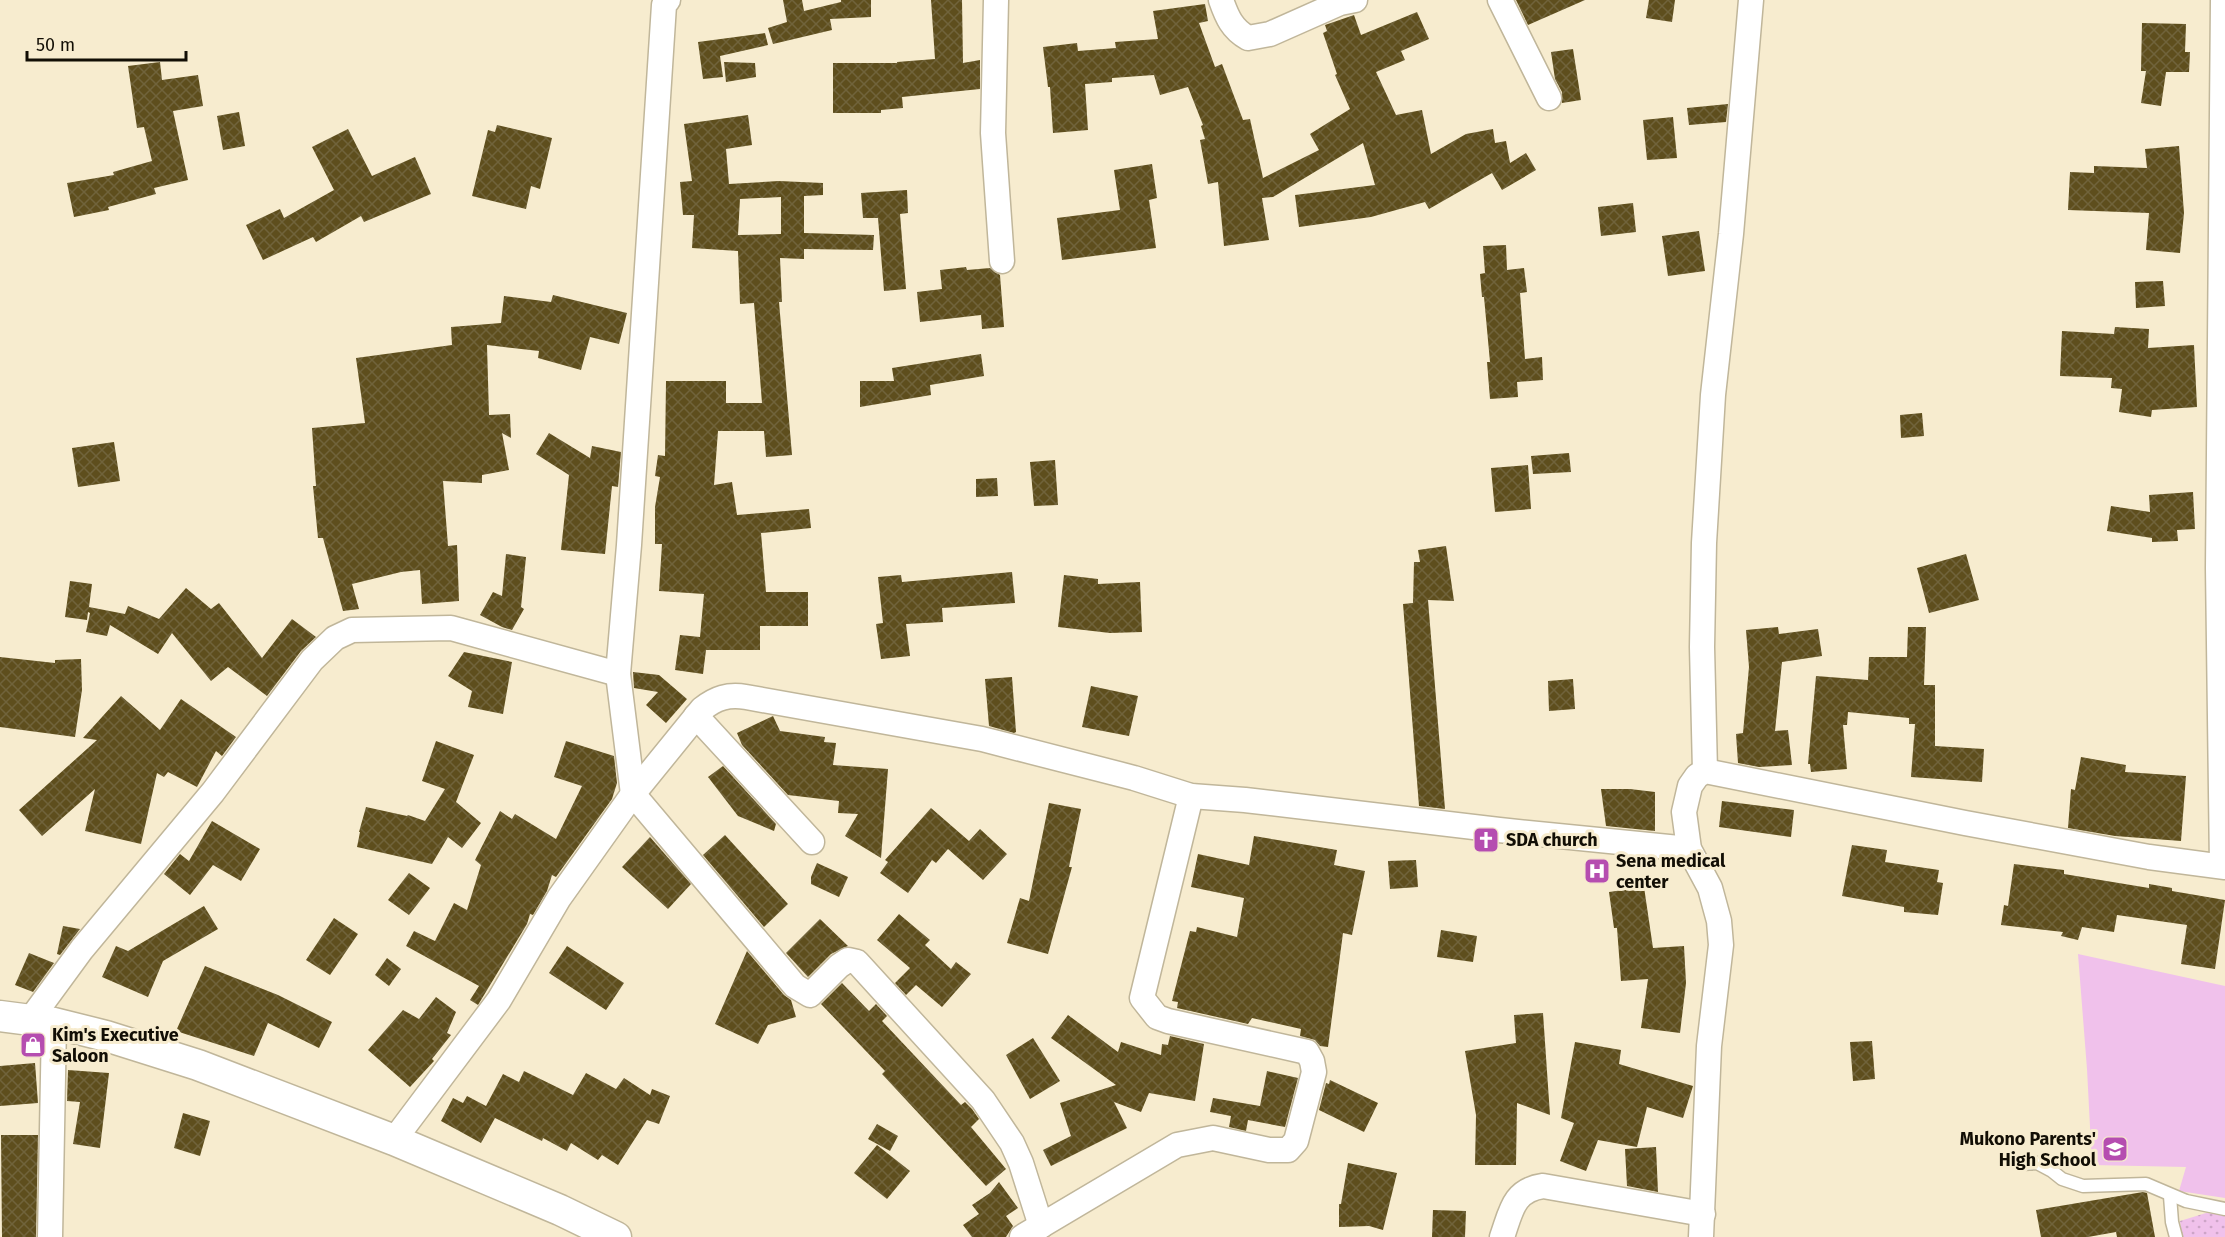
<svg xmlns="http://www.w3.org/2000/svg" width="2225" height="1237" font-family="'Fira Sans',sans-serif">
<defs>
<pattern id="grass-dots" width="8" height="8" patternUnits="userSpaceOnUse" patternTransform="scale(1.5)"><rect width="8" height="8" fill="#f0c1eb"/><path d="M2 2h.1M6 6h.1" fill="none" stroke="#cda5c8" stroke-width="1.8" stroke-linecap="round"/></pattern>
<pattern id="building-cross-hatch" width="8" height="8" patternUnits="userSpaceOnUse" patternTransform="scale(1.5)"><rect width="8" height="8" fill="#5e4e1d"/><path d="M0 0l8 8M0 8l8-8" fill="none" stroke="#70633b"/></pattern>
</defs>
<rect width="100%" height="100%" fill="#f7eccf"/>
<path fill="url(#grass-dots)" d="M2206 1213 2225 1214V1237H2182L2180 1221Z"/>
<path fill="#f0c1eb" d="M2078 954 2225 986V1198L2179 1191 2186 1167 2092 1165 2087 1069Z"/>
<g fill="url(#building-cross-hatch)" fill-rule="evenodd">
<path d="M783 0H802L804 11 841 2V0H871V17L830 19 832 30 773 44 768 28 787 22Z"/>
<path d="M931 0H962L963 63 980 60V89L902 97 903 108 881 110V113H833V63H897V62L935 59Z"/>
<path d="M1516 0H1585L1528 25Z"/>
<path d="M1649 0H1675L1672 22 1646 18Z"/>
<path d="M1205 4 1208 21 1199 23 1215 67 1222 64 1243 120 1250 119 1263 178 1319 150 1310 134 1350 109 1335 75 1337 74 1323 33 1327 31 1325 25 1354 15 1361 35 1417 12 1429 39 1401 51 1405 60 1376 72 1396 115 1422 110 1431 154 1466 134 1493 129 1495 143 1506 141 1510 163 1526 153 1536 170 1502 190 1492 173 1429 209 1425 202 1371 217 1299 227 1295 195 1375 185 1363 143 1273 197 1262 198 1269 240 1224 246 1218 182 1208 184 1200 140 1205 139 1201 126 1203 125 1188 87 1160 95 1154 75 1112 78V82L1085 84 1088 130 1053 133 1050 87H1048L1043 47 1077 43 1078 51 1116 48 1115 42 1158 39 1153 11Z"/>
<path d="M2142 23 2186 24 2185 52H2190L2189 72H2166L2161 106 2141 103 2146 71H2141Z"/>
<path d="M765 33 768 45 720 56 723 77 703 79 698 42Z"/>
<path d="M1573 49 1581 100 1562 103V92L1555 79 1551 52Z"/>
<path d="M160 62 162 80 198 75 203 106 173 111 188 180 154 188 156 194 108 207 109 210 74 217 67 183 114 175 113 172 152 161 144 127 137 128 128 66Z"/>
<path d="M724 62 755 63 756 77 726 82Z"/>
<path d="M1728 104 1726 122 1689 125 1687 108Z"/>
<path d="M239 112 245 146 223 150 217 116Z"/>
<path d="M748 115 752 145 726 149 729 184 779 181 823 183V195L804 196V233L874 235 873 250 804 249V259L780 258 782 302H779L792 455 766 457 764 431H718L714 485 732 482 737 515 809 509 811 528 761 533 766 592H808V626H760V650H706L703 674 675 670 680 635 700 637 704 594 659 591 662 544H655V507L660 477 655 476 658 455 665 456 666 381H726V403H762L754 303 740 304 738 251 692 248 694 215H683L680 182 692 181 684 124ZM781 197V234L738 235 740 199Z"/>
<path d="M1673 117 1677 158 1647 160 1643 120Z"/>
<path d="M497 125 552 138 540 189 531 186 526 209 472 196 488 130 495 132Z"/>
<path d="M348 129 372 176 415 157 431 194 364 222 361 216 316 242 313 237 263 260 246 225 280 209 284 218 334 190 312 147Z"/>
<path d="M2179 146 2184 213 2180 253 2146 250 2149 213 2068 210 2070 172 2094 173V166L2147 168 2145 149Z"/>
<path d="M1152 164 1157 198 1149 200 1156 248 1062 260 1057 218 1120 210 1114 170Z"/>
<path d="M907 190 908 213 900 214 906 289 884 291 878 218H863L861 193Z"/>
<path d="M1633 203 1636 232 1601 236 1598 207Z"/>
<path d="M1699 231 1705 271 1668 276 1662 236Z"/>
<path d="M1506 245 1507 270 1524 268 1527 292 1520 293 1525 359 1542 357 1543 380 1517 382 1518 397 1490 399 1487 362H1490L1484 297H1482L1480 274 1485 273 1483 246Z"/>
<path d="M966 267 967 270 990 268 1000 275 1004 327 982 329 981 315 920 322 917 292 942 289 940 270Z"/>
<path d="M2163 281 2165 306 2136 308 2135 282Z"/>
<path d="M553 295 627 313 619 344 590 337 581 370 538 358 539 351 487 345 489 415 510 414 511 438 502 433 509 470 482 475V483L443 481 448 546 457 545 459 601 422 604 420 570 401 572 352 584 359 609 343 611 323 538H318L313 486H316L312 428 365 423 356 358 452 345 451 327 501 323 504 296 551 302Z"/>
<path d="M2115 327 2149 329 2148 348 2194 345 2197 407 2152 410 2151 417 2119 412 2122 389 2111 388 2112 378 2060 376 2062 331 2114 334Z"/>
<path d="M981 354 984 376 930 385 931 395 860 407V381H894L892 368Z"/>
<path d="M1922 413 1924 436 1901 438 1900 415Z"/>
<path d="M549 433 590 458 592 446 621 452 618 487 612 486 605 554 561 550 569 475 536 454Z"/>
<path d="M114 442 120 481 78 487 72 448Z"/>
<path d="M1569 453 1571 472 1533 474 1531 456Z"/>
<path d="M1055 460 1058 505 1034 506 1030 462Z"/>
<path d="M1528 465 1531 509 1495 512 1491 468Z"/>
<path d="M997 478 998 496 976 497V479Z"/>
<path d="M2193 492 2195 529 2177 530 2178 541 2152 542V538L2107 531 2111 506 2150 512 2149 495Z"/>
<path d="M1446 546 1454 601 1428 600 1445 809 1419 806 1403 604 1413 603 1414 562H1420L1418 550Z"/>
<path d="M506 554 526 557 521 607 524 609 512 630 502 627 480 615 493 592 502 596Z"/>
<path d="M1966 554 1979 600 1929 613 1917 568Z"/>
<path d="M1012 572 1015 603 942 608 943 622 906 624 910 656 881 659 876 624 883 623 878 577 901 575 902 582Z"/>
<path d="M1064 575 1098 579V584L1140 582 1142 632 1110 633 1058 627Z"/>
<path d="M70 581 92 584 89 607 125 614 128 606 159 619 186 588 211 609 219 603 262 658 292 619 316 637 301 651 267 696 228 667 211 681 172 633 158 654 110 625 107 636 86 632 90 613 88 612 87 620 65 617Z"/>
<path d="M1778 627 1779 634 1818 629 1822 656 1782 662 1775 731 1788 730 1792 765 1759 767 1738 763 1736 734 1743 733 1749 667 1746 630Z"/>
<path d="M1908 627H1926L1924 685H1935V746L1984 749 1982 782 1911 777 1915 724H1909V718L1848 712 1847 725H1843L1847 769 1811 772 1810 764H1808L1816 676 1868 680 1869 657H1907Z"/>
<path d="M464 652 512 662 503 714 468 707 472 691 448 676Z"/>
<path d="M0 657 55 663V660L81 659 82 690 75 737 0 727Z"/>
<path d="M633 672 659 675 687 699 666 723 646 705 658 692 634 688Z"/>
<path d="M1012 677 1016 732 1014 733 989 726 985 679Z"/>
<path d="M1573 679 1575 709 1549 711 1548 681Z"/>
<path d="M1091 686 1138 696 1129 736 1082 727Z"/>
<path d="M121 696 160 730 181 699 236 737 222 756 216 751 197 787 168 772 164 777 157 773 141 844 85 831 95 789 42 836 19 810 97 740 83 738Z"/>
<path d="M773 716 780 731 825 737 824 742 836 743 833 765 888 769 881 858 845 836 858 814 838 813 839 801 788 795 742 745 737 733Z"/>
<path d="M436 741 474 755 456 802 481 823 462 848 448 837 432 864 357 847 360 832H359L366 807 407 816 408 815 425 821 445 789 422 781Z"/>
<path d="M566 741 614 756 617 783 612 799 556 877 552 875 547 891 533 915 530 914 527 924 478 1005 470 1000 479 986 406 946 414 931 435 941 454 903 467 910 481 865 475 860 500 811 512 819 515 814 556 839 582 786 554 777Z"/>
<path d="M2081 757 2126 765 2125 772 2186 776 2181 841 2115 836 2068 828 2071 789 2075 790Z"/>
<path d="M723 766 776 824 774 831 738 816 708 777Z"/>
<path d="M1601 789H1630L1655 792V831L1606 826Z"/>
<path d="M1722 801 1794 810 1791 837 1719 827Z"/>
<path d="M1049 803 1081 809 1069 867H1072L1048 954 1007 943 1020 898 1029 901Z"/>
<path d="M931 808 969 841 980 829 1007 854 983 880 948 849 936 863 932 860 908 893 880 873 888 862 885 860Z"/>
<path d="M212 821 260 849 241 881 213 865 190 895 164 874 180 854 189 861Z"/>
<path d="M725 835 788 904 764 927 703 855Z"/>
<path d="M1254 836 1337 850 1334 865 1365 871 1352 935 1343 933 1328 1047 1320 1046 1315 1040 1300 1036 1301 1029 1252 1018 1248 1024 1177 1008 1178 1002 1172 1001 1190 931 1196 932 1197 927 1237 937 1244 898 1191 887 1198 854 1249 865Z"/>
<path d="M650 837 691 884 668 909 622 867Z"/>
<path d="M1852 845 1887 850 1885 862 1939 870 1937 882 1943 883 1938 915 1904 912V907L1842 896Z"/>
<path d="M1416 860 1418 887 1390 889 1388 861Z"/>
<path d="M817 863 848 877 839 897 811 884V877Z"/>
<path d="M2014 864 2064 870V874L2149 888V884L2172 888V891L2225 900 2215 969 2181 964 2187 925 2117 915 2114 932 2082 927 2078 940 2061 936 2063 932 2001 925 2004 905 2008 906Z"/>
<path d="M409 873 430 888 409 915 388 900Z"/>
<path d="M1644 887 1653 948 1684 946 1686 983 1680 1033 1641 1028 1648 979 1621 981 1617 928H1614L1609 892Z"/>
<path d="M204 906 218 929 163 961 148 997 102 977 116 946 128 951Z"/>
<path d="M899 914 930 940 925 945 951 969 956 962 971 974 942 1007 916 985 906 995 895 983 910 968 877 940Z"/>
<path d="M334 918 358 934 330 975 306 960Z"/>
<path d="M820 919 848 946 831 954 808 977 786 953Z"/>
<path d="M63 926 80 929 60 955 57 954Z"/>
<path d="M1441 930 1477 936 1473 962 1437 957Z"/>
<path d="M567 946 624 983 606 1010 549 973Z"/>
<path d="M747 951 784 995 791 1000 796 1017 768 1025 758 1044 715 1024Z"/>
<path d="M29 953 54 963 33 992 15 985Z"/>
<path d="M387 958 401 969 389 986 375 975Z"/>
<path d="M205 966 278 995 332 1022 319 1048 268 1023 254 1056 176 1031Z"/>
<path d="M842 983 869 1011 876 1004 887 1016 882 1021 961 1105 965 1102 972 1109 979 1119 971 1127 1006 1169 986 1186 882 1074 885 1071 821 1004Z"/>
<path d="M436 997 456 1012 447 1033 451 1035 432 1059 434 1061 410 1087 368 1050 403 1010 419 1019Z"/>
<path d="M1543 1013 1550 1115 1517 1103 1516 1165H1475L1476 1115 1465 1051 1516 1043 1514 1015Z"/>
<path d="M1068 1015 1118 1052 1121 1042 1161 1055 1162 1044 1168 1045 1170 1036 1204 1044 1195 1101 1149 1093 1141 1112 1114 1102 1127 1128 1051 1166 1043 1150 1071 1136 1060 1103 1116 1085 1051 1038Z"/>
<path d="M1033 1038 1060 1081 1030 1099 1006 1055Z"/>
<path d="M1872 1041 1875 1079 1853 1081 1850 1042Z"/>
<path d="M1575 1042 1621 1050 1619 1064 1693 1086 1683 1118 1647 1107 1637 1147 1598 1140 1586 1171 1560 1161 1574 1123 1561 1118Z"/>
<path d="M35 1063 38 1103 0 1106V1066Z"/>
<path d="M68 1070 109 1073 100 1148 73 1144 80 1102 67 1101Z"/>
<path d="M524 1071 573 1095 586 1073 616 1089 624 1078 650 1095 652 1089 670 1096 659 1124 647 1120 618 1165 602 1155 598 1160 571 1143 567 1151 543 1138 542 1141 495 1118 481 1143 441 1121 453 1098 463 1103 467 1096 486 1106 503 1074 519 1082Z"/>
<path d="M1267 1071 1298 1078 1285 1127 1248 1120 1246 1131 1229 1127 1231 1116 1210 1112 1213 1098 1260 1106Z"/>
<path d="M1330 1080 1378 1103 1364 1132 1319 1110 1326 1083 1329 1084Z"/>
<path d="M183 1113 210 1121 200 1156 174 1148Z"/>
<path d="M877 1124 898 1136 890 1151 868 1139Z"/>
<path d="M1 1135H38L36 1237H2Z"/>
<path d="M877 1145 910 1171 887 1199 854 1173Z"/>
<path d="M1656 1147 1658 1192 1627 1186 1625 1149Z"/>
<path d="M1348 1163 1397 1173 1383 1230 1369 1226 1339 1227V1204H1341Z"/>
<path d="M999 1182 1018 1208 1006 1216 1013 1226 1006 1237H972L963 1225 979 1214 972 1205 990 1193Z"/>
<path d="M2143 1192 2147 1193 2155 1237H2117L2116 1232 2088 1237H2041L2036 1210Z"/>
<path d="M1433 1210 1466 1211 1465 1237H1432Z"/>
</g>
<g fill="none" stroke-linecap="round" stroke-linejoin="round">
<g stroke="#c0b69a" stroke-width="15">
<g id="service">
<path d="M2021 1164 2037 1163 2052 1171 2062 1179 2083 1186 2146 1184 2186 1201 2225 1209"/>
<path d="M2170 1196 2172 1222 2176 1237"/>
</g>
</g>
<g stroke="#c0b69a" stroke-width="27">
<g id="minor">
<path d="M668 0 664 5 629 545 618 674 633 794 795 986 810 995 839 966 848 960 857 962 983 1100 1012 1143 1021 1163 1041 1226"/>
<path d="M996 0 993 133 1002 261"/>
<path d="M1221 0C1227 17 1232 29 1248 38L1270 34 1340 3 1355 0"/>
<path d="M1500 0 1549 98"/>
<path d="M696 716 812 842"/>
<path d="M1705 771 1702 647 1704 543 1713 395 1731 234 1751 0"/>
<path d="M2222 866 2218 568 2223 0"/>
<path d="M30 1020 82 949 213 792 312 660 335 638 352 630 451 628 618 674"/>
<path d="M394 1140 499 1000 559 898 633 794 702 709C716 698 728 694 746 697L982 739 1134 778 1191 796 1245 800 1499 830 1689 849"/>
<path d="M50 1237 54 1023"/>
<path d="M1022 1237 1177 1145 1213 1138 1269 1150H1288L1296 1141 1314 1072 1312 1061 1307 1052 1168 1021 1157 1017 1142 998 1191 796"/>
<path d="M1502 1237C1511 1212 1513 1190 1543 1186L1703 1214"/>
<path d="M1701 1237 1709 1046 1721 945 1719 921 1710 888 1689 849 1684 812 1690 786 1697 776 1705 771 1965 823 2149 857 2225 867"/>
</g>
</g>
<g stroke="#c0b69a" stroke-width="33">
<path id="tertiary" d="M0 1016 54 1023 106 1036 198 1065 394 1140 560 1210 616 1237"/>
</g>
<use href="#service" stroke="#fff" stroke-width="12"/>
<use href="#minor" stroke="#fff" stroke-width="24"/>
<use href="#tertiary" stroke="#fff" stroke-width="30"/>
</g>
<defs>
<g id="church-square" transform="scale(1.35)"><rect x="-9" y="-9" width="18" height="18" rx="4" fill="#b54db0" stroke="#f7eccf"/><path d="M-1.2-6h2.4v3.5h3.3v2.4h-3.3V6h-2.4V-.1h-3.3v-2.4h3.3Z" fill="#fff"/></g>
<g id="hospital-square" transform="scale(1.35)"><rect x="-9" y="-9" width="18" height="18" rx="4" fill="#b54db0" stroke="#f7eccf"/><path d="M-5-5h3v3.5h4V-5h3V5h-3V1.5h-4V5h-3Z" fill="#fff"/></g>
<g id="shop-square" transform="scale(1.35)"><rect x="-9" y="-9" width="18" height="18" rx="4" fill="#b54db0" stroke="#f7eccf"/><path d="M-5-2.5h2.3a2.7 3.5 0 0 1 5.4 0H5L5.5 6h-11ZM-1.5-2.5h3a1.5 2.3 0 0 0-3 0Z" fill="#fff"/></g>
<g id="school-square" transform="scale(1.35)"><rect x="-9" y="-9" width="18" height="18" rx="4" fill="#b54db0" stroke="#f7eccf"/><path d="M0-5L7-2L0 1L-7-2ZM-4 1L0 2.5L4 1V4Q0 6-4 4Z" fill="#fff"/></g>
</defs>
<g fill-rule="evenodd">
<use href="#church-square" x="1486" y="840"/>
<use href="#hospital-square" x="1597" y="871"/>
<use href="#shop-square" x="33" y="1045"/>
<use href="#school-square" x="2115" y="1149"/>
</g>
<g text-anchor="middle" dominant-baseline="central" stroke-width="6" stroke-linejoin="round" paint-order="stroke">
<g font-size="18" font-weight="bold" fill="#120e05" stroke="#f7eccf" text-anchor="start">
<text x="1506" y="840">SDA church</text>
<text x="1616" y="861">Sena medical<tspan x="1616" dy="21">center</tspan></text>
<text x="52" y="1035">Kim's Executive<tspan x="52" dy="21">Saloon</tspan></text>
<text x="2096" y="1139" text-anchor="end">Mukono Parents'<tspan x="2096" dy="21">High School</tspan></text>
</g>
</g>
<path d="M27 51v9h159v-9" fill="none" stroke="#120e05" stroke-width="3"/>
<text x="36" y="51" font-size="18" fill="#120e05" stroke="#f7eccf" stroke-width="4.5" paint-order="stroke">50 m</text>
</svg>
